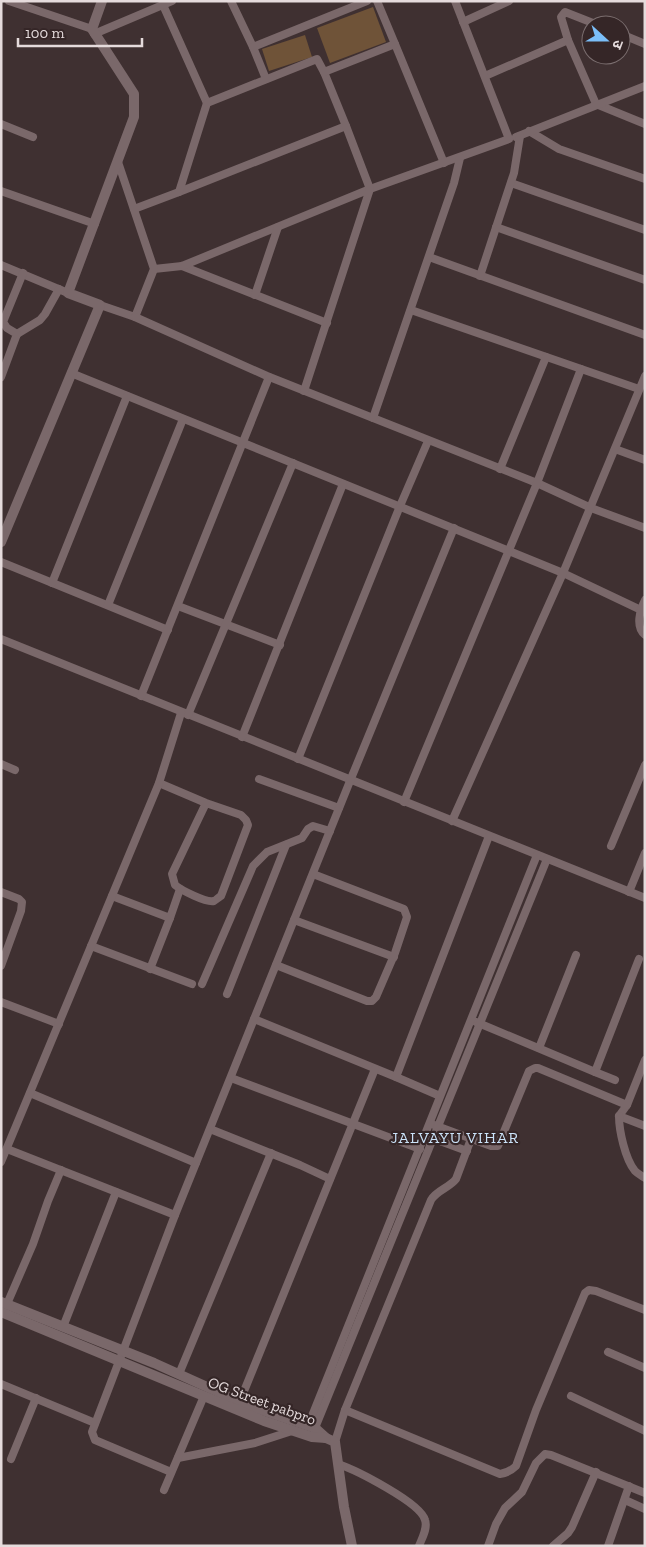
<svg xmlns="http://www.w3.org/2000/svg" width="646" height="1547" font-family="'Zilla Slab','Noto Sans Devanagari',serif">
<rect width="100%" height="100%" fill="#3f3031"/>
<g fill="#6f5338">
<path d="M373 7 386 42 330 63 317 28Z"/>
<path d="M305 35 312 57 269 71 262 49Z"/>
</g>
<g fill="none" stroke-linecap="round" stroke-linejoin="round">
<g stroke="#7a686a" stroke-width="8">
<path d="M9 1 92 29"/>
<path d="M231 1 253 47"/>
<path d="M163 5 207 103"/>
<path d="M463 22 509 1"/>
<path d="M94 34 172 1"/>
<path d="M621 34 645 44"/>
<path d="M568 40 561 17 565 12 598 25"/>
<path d="M395 44 444 163"/>
<path d="M485 76 568 40 596 104 645 124"/>
<path d="M266 79 253 47 367 1"/>
<path d="M1 124 33 137"/>
<path d="M529 131 559 149 645 179"/>
<path d="M516 137 645 86"/>
<path d="M511 183 645 230"/>
<path d="M1 191 95 224"/>
<path d="M179 192 346 126 324 72"/>
<path d="M134 209 179 192 207 103 317 59 324 72 395 44 377 1"/>
<path d="M496 227 645 280"/>
<path d="M429 257 645 335"/>
<path d="M1 265 68 293"/>
<path d="M182 266 327 323"/>
<path d="M154 269 182 266 370 189 509 139 455 1"/>
<path d="M480 276 514 173 520 136"/>
<path d="M255 295 278 227"/>
<path d="M100 305 135 317 154 269 118 162"/>
<path d="M411 310 639 389"/>
<path d="M135 317 267 376 537 483 591 508 645 528"/>
<path d="M17 334 40 320 45 314 59 289"/>
<path d="M71 373 509 551 563 573 645 612"/>
<path d="M1 377 17 334 7 328 3 322 23 273"/>
<path d="M304 391 370 189 346 126"/>
<path d="M373 418 454 183 460 158"/>
<path d="M615 449 645 460"/>
<path d="M500 469 546 357"/>
<path d="M1 562 168 630"/>
<path d="M52 583 127 396"/>
<path d="M645 600C640 610 635 627 645 635"/>
<path d="M108 605 183 419"/>
<path d="M178 606 280 645"/>
<path d="M1 639 645 898"/>
<path d="M141 696 269 377"/>
<path d="M188 715 293 463"/>
<path d="M242 737 343 484"/>
<path d="M298 759 400 506 428 441"/>
<path d="M1 764 15 770"/>
<path d="M259 779 339 808"/>
<path d="M159 783 206 803 241 815 246 820 248 825 221 896C219 897 216 900 214 901 206 903 181 890 175 885L172 874 206 803"/>
<path d="M404 802 537 483 581 369"/>
<path d="M452 821 563 573 645 376"/>
<path d="M611 846 645 765"/>
<path d="M1 892 19 899 22 902 21 911 1 966"/>
<path d="M629 892 645 853"/>
<path d="M112 896 170 918 180 889"/>
<path d="M294 920 394 957"/>
<path d="M91 946 192 984"/>
<path d="M276 965 367 1001H372L376 997 395 953 407 917 404 909 313 874"/>
<path d="M150 969 170 918"/>
<path d="M202 984 253 866 267 852 302 838 308 829 313 826 330 831"/>
<path d="M227 994 286 845"/>
<path d="M1 1002 59 1024"/>
<path d="M254 1019 396 1077"/>
<path d="M476 1022 595 1072 639 959"/>
<path d="M539 1048 576 955"/>
<path d="M595 1072 615 1080"/>
<path d="M231 1078 420 1149"/>
<path d="M30 1093 196 1163"/>
<path d="M440 1096 396 1077 489 836"/>
<path d="M627 1105 619 1116 645 1126"/>
<path d="M619 1116C619 1130 625 1159 635 1171 638 1174 642 1176 645 1178"/>
<path d="M434 1125 491 1146H498L529 1071 535 1068H538L627 1105 645 1060"/>
<path d="M210 1129 300 1165 330 1179"/>
<path d="M429 1137 467 1151"/>
<path d="M7 1149 175 1215"/>
<path d="M1 1162 159 783 181 713"/>
<path d="M7 1304 33 1244 48 1201 61 1170"/>
<path d="M63 1327 116 1192"/>
<path d="M608 1352 645 1368"/>
<path d="M179 1374 271 1153"/>
<path d="M1 1384 95 1423"/>
<path d="M571 1396 645 1431"/>
<path d="M240 1401 375 1069"/>
<path d="M345 1410 500 1474C507 1473 511 1471 516 1466L536 1410 585 1293 589 1290 596 1291 645 1310"/>
<path d="M308 1426 537 855"/>
<path d="M315 1428 547 859"/>
<path d="M335 1442 345 1410 431 1200C437 1190 449 1188 456 1179L471 1139"/>
<path d="M178 1458 255 1443 292 1431"/>
<path d="M11 1459 36 1398"/>
<path d="M338 1464C356 1470 421 1503 425 1520 428 1528 422 1538 419 1546"/>
<path d="M171 1472 95 1440 92 1432 175 1215 350 781 454 528"/>
<path d="M164 1490 204 1396"/>
<path d="M625 1500 645 1509"/>
<path d="M488 1546 496 1524 505 1508 522 1492 536 1463 545 1454 551 1455 645 1493"/>
<path d="M553 1546 568 1533 572 1527 596 1472"/>
<path d="M608 1546 629 1486"/>
</g>
<g stroke="#7a686a" stroke-width="10">
<path d="M1 542 100 305 68 293 134 117V94L92 29 102 1"/>
<path d="M1 1302 154 1363 247 1405 315 1428 326 1438 335 1442 344 1507 352 1546"/>
<path d="M1 1312 264 1421 312 1437 326 1438"/>
</g>
</g>
<g text-anchor="middle" dominant-baseline="central" stroke-width="4.5" stroke-linejoin="round" paint-order="stroke">
<g font-size="15" fill="#e5dbdc" stroke="#352627">
<text transform="translate(262 1401) rotate(20)">OG Street pabpro</text>
</g>
<g font-size="16" letter-spacing="1" fill="#cbe3f9" stroke="#352627">
<text x="455" y="1137">JALVAYU VIHAR</text>
</g>
</g>
<rect width="646" height="1547" fill="none" stroke="#e5dbdc" stroke-width="5"/>
<g transform="translate(606 40) rotate(111)"><circle r="24" fill="#352627" stroke="#7b6e6f"/>
<path d="M0-4L9 19L0 12L-9 19Z" fill="#7bbef8"/>
<text y="-8" font-size="14" font-weight="bold" text-anchor="middle" fill="#e5dbdc">उ</text>
</g>
<path d="M18 38v8h124v-8" fill="none" stroke="#e5dbdc" stroke-width="2.5"/>
<text x="25" y="38" font-size="15" fill="#e5dbdc" stroke="#352627" stroke-width="4" paint-order="stroke">100 m</text>
</svg>
